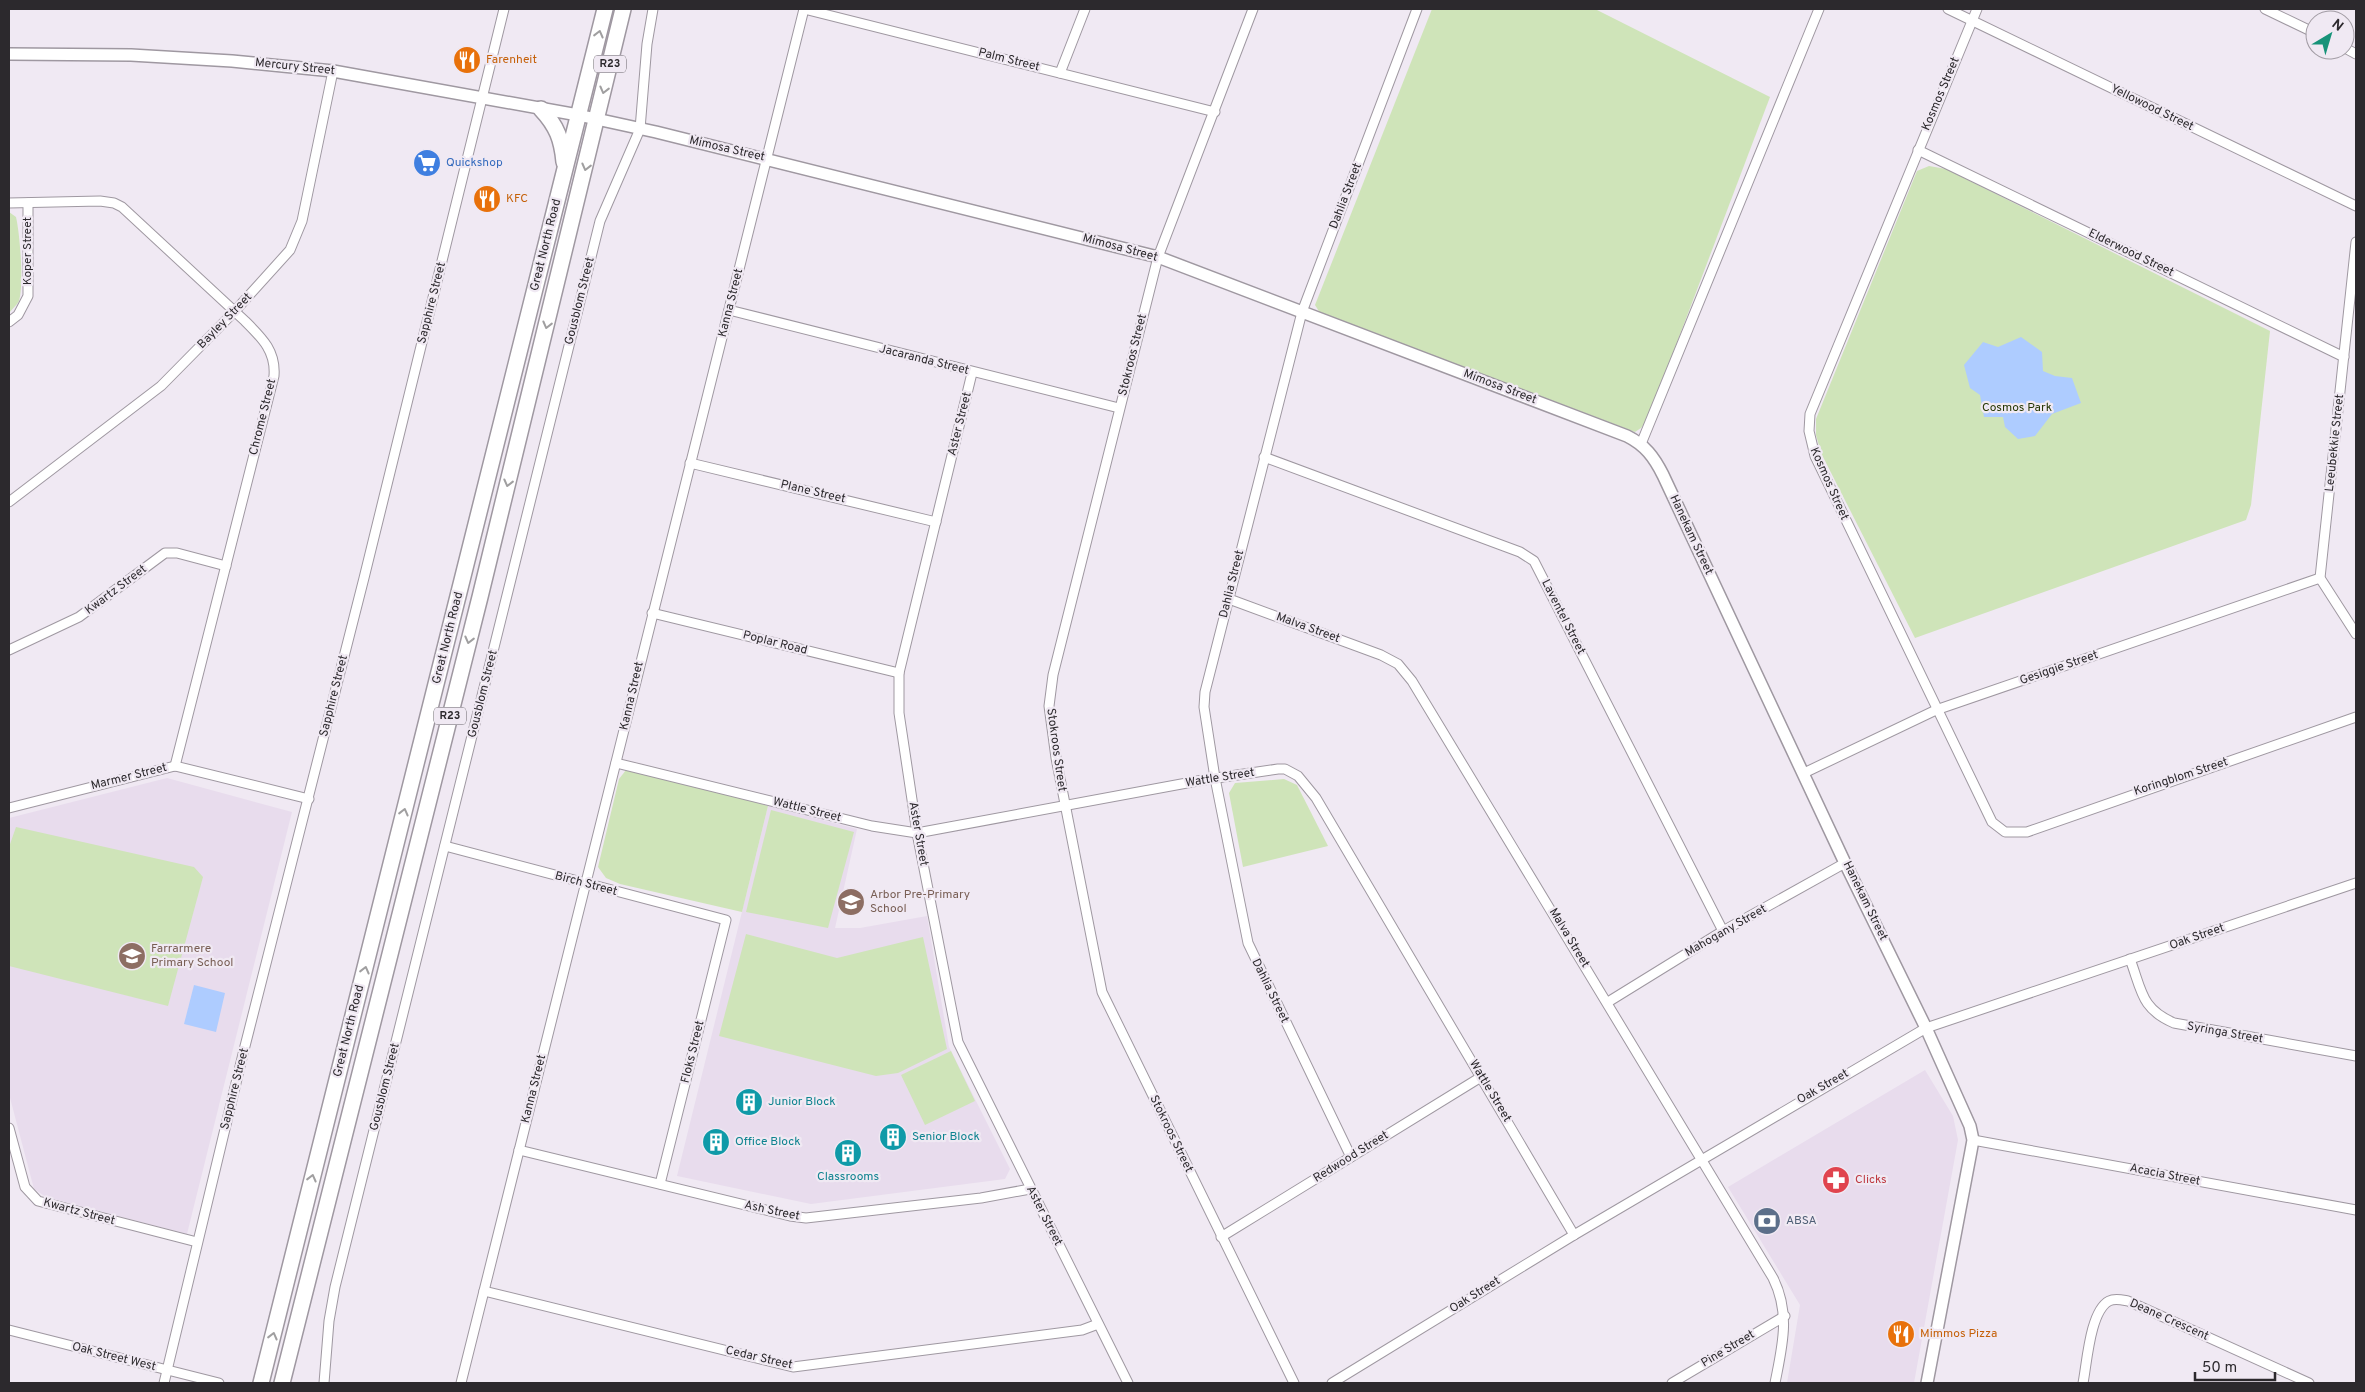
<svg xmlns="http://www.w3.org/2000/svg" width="2365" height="1392" font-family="Overpass,sans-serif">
<rect width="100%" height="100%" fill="#f0e9f3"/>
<g fill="#e8dced">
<path d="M167 778 292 812 187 1234 46 1197 34 1189 9 1094V818Z"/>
<path d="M768 806 857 829 835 928H860L927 916 949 1047 1010 1169 1005 1179 811 1204 677 1176Z"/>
<path d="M1925 1070 1953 1116 1958 1140 1914 1383H1787L1800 1305 1728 1187Z"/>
</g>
<g fill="#cfe4b9">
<path d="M1432 9H1595L1770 97 1648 419 1641 428 1635 432 1320 313 1315 305Z"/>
<path d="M1929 166 1946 169 2270 331 2251 505 2246 520 1915 638 1821 453 1816 435V419L1917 171Z"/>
<path d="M9 212 16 217C20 234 24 284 19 301 17 305 12 309 9 313Z"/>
<path d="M637 769 768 806 742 912 620 884 606 878 598 867 619 779 626 770Z"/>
<path d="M1284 779 1297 785 1328 846 1243 867 1229 793 1235 783Z"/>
<path d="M771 810 854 832 828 928 746 912Z"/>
<path d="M16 827 194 867 203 877 168 1006 9 966V847Z"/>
<path d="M746 934 837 958 923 937 947 1049 898 1073 876 1076 719 1036Z"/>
<path d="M951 1051 975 1101 925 1125 901 1075Z"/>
</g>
<g fill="#aeccff">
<path d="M2021 337 2042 352 2043 371 2055 376 2072 378 2081 403 2052 414 2035 436 2018 439 2005 427 2003 417H1984L1980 395 1970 388 1964 365 1983 342 1998 347Z"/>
<path d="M194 985 225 993 216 1032 184 1024Z"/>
</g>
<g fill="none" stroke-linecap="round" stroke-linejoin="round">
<g stroke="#9f98a1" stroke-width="11">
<g id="minor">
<path d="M804 9 1215 112"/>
<path d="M1253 9 1158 257 1053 675 1049 706 1056 758 1102 992 1294 1383"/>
<path d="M1948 9 2356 206"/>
<path d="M1977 9 1810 414 1809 431 1815 456 1992 822 2005 832H2027L2356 717"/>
<path d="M2265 9 2315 33"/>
<path d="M2345 48 2356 54"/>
<path d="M1060 73 1085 9"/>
<path d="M1918 150 2344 357"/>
<path d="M9 203 100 201 114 203 122 207 245 321C262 338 276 351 274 376L175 766"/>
<path d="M2356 242 2320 578 2356 634"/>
<path d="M729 310 1119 408"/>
<path d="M9 322 18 315 28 296V203"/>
<path d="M972 373 899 673V713L917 833 958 1042 1128 1383"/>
<path d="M1641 444 1819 9"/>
<path d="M1264 457 1520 552 1534 561 1723 931"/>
<path d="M690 463 936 522"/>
<path d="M9 502 161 386 234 312 290 250 302 221 333 71"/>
<path d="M1229 599 1381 655 1398 664 1412 681 1773 1278C1791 1314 1782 1347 1775 1383"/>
<path d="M652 613 899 673"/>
<path d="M9 650 79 617 165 553H177L226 566"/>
<path d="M616 763 872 826 917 833 1203 780 1278 769H1285L1298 776 1316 798 1574 1235"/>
<path d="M1804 773 1936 710 2320 578"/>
<path d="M9 808 175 766 309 799"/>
<path d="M445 846 726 920 660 1184"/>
<path d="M2130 959C2142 991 2141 1009 2174 1023L2356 1056"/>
<path d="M1608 1002 1723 931 1845 863"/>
<path d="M9 1128 25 1187 38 1201 197 1242"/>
<path d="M1973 1140 2356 1210"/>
<path d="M519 1150 790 1216 806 1218 981 1198 1030 1189"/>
<path d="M1351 1157 1248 943 1215 778 1204 707 1205 692 1302 312 1417 9"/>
<path d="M1221 1237 1481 1077"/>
<path d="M484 1291 793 1367 1082 1330 1098 1324"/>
<path d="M9 1330 219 1383"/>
<path d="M164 1383 243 1054 364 578 504 9"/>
<path d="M324 1383 329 1321 335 1287 600 221 640 129 647 44 653 9"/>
<path d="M461 1383 804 9"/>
<path d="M1332 1383 1574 1235 1926 1028 2356 883"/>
<path d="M1672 1383 1785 1316"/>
<path d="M2083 1383C2087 1363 2090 1311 2109 1301 2115 1298 2122 1300 2128 1301L2309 1383"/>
</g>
</g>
<g stroke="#9f98a1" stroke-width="14">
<path id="tertiary" d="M9 54 131 55 232 61 333 71 578 115 656 132 1158 257 1627 436C1645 445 1654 457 1663 475L1845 863 1926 1028 1970 1126 1973 1140 1971 1151 1927 1383"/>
</g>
<g stroke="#9f98a1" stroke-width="18">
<g id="primary">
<path d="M541 109C557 126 562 140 564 162"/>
<path d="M261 1383 605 9"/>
<path d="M282 1383 480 597 623 9"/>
</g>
</g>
<use href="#minor" stroke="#fff" stroke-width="9"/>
<use href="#tertiary" stroke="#fff" stroke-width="11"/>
<use href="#primary" stroke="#fff" stroke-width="15"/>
</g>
<defs><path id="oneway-chevron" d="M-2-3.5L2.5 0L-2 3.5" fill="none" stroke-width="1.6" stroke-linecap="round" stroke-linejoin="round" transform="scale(1.25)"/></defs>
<g stroke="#a09fa0">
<use href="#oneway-chevron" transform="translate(599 34) rotate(-76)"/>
<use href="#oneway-chevron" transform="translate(604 90) rotate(104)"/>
<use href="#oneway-chevron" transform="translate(586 167) rotate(104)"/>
<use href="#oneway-chevron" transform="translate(547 325) rotate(104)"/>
<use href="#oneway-chevron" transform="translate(508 483) rotate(104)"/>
<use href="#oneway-chevron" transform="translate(469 640) rotate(104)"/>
<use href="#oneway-chevron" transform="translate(404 812) rotate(-76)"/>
<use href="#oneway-chevron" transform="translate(365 970) rotate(-76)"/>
<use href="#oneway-chevron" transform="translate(312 1178) rotate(-76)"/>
<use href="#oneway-chevron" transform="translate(273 1336) rotate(-76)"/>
</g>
<defs>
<g id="restaurant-disc" transform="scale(1.4375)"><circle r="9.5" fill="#e8710a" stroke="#f0e9f3"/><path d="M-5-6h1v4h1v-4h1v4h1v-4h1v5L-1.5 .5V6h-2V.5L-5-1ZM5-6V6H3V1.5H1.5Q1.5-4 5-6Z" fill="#fff"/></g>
<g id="supermarket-disc" transform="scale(1.4375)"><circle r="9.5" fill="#3f7fe0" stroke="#f0e9f3"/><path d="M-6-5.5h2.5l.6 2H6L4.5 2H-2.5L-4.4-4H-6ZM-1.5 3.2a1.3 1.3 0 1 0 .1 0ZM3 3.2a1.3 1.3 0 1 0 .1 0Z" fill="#fff"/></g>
<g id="school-disc" transform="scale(1.4375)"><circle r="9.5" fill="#8d6e63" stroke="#f0e9f3"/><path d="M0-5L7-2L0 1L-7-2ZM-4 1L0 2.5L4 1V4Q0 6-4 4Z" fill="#fff"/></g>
<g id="building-disc" transform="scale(1.4375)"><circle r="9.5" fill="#0f9aa8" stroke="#f0e9f3"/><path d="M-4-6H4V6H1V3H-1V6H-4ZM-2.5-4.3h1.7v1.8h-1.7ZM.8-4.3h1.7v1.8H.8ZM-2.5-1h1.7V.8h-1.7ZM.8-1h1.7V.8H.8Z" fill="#fff"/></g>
<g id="pharmacy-disc" transform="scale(1.4375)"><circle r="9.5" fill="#e0444e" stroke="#f0e9f3"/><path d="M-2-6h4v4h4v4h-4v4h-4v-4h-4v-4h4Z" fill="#fff"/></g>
<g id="bank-disc" transform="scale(1.4375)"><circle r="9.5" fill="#5c6f8a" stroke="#f0e9f3"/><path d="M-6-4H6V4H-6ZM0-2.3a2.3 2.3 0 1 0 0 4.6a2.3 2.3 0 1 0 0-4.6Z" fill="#fff"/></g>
</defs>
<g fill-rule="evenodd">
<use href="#restaurant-disc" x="467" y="60"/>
<use href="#supermarket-disc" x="427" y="163"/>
<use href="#restaurant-disc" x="487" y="199"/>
<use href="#school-disc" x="851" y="902"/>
<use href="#school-disc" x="132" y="956"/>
<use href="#building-disc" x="749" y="1102"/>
<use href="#building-disc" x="893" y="1137"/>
<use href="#building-disc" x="716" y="1142"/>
<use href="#building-disc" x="848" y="1153"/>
<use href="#pharmacy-disc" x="1836" y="1180"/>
<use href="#bank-disc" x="1767" y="1221"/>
<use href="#restaurant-disc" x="1901" y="1334"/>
</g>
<g text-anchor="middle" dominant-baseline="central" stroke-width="4.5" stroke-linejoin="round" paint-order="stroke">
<g fill="#f0e9f3" stroke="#676368" stroke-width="1">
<rect x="594" y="55.5" width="32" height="17" rx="4"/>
<rect x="434" y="707.5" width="32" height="17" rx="4"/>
</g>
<g font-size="11" font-weight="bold" fill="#2c292d">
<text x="610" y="64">R23</text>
<text x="450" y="716">R23</text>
</g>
<g font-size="12" fill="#c56008" stroke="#f0e9f3" text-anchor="start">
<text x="486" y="60">Farenheit</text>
<text x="506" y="199">KFC</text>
<text x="1920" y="1334">Mimmos Pizza</text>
</g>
<g font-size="12" fill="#2c292d" stroke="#f0e9f3">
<text transform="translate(1009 60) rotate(14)">Palm Street</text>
<text transform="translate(295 67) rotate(6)">Mercury Street</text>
<text transform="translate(1941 94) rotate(-67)">Kosmos Street</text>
<text transform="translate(2152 108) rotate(26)">Yellowood Street</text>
<text transform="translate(727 149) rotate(13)">Mimosa Street</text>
<text transform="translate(1346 196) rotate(-69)">Dahlia Street</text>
<text transform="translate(546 245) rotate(-76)">Great North Road</text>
<text transform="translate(1120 248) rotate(15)">Mimosa Street</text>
<text transform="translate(28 251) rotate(-90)">Koper Street</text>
<text transform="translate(2131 253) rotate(26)">Elderwood Street</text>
<text transform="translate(580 301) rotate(-76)">Gousblom Street</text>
<text transform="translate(432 303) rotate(-76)">Sapphire Street</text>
<text transform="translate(731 303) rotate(-76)">Kanna Street</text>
<text transform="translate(225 321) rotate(-46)">Bayley Street</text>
<text transform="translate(1133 355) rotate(-76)">Stokroos Street</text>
<text transform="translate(924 360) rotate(14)">Jacaranda Street</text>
<text transform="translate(1500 387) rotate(21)">Mimosa Street</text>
<text transform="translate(263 417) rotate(-76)">Chrome Street</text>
<text transform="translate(960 424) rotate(-76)">Aster Street</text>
<text transform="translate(2335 443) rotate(-84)">Leeubekkie Street</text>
<text transform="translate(1829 484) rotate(66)">Kosmos Street</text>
<text transform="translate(813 492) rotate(13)">Plane Street</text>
<text transform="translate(1691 535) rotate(65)">Hanekam Street</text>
<text transform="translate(1232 584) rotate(-76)">Dahlia Street</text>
<text transform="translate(116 590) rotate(-37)">Kwartz Street</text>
<text transform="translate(1563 617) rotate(63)">Laventel Street</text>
<text transform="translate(1308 628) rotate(20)">Malva Street</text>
<text transform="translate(448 638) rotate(-76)">Great North Road</text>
<text transform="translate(775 643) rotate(14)">Poplar Road</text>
<text transform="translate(2059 668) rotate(-19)">Gesiggie Street</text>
<text transform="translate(483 694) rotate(-76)">Gousblom Street</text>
<text transform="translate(334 696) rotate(-76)">Sapphire Street</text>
<text transform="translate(632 696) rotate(-77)">Kanna Street</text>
<text transform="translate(1056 750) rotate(82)">Stokroos Street</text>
<text transform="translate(129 777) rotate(-14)">Marmer Street</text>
<text transform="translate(2181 777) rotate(-18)">Koringblom Street</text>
<text transform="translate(1220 778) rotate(-9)">Wattle Street</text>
<text transform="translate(807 810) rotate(14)">Wattle Street</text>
<text transform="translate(918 834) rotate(80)">Aster Street</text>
<text transform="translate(586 884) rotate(15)">Birch Street</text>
<text transform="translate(1865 901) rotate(64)">Hanekam Street</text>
<text transform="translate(1726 931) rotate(-30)">Mahogany Street</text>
<text transform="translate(2197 937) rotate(-19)">Oak Street</text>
<text transform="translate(1569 938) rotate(59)">Malva Street</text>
<text transform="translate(1270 991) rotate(64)">Dahlia Street</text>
<text transform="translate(349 1031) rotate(-76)">Great North Road</text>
<text transform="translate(2225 1033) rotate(10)">Syringa Street</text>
<text transform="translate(693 1052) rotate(-76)">Floks Street</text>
<text transform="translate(385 1087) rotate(-76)">Gousblom Street</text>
<text transform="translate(1823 1087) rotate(-30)">Oak Street</text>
<text transform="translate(235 1089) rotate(-76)">Sapphire Street</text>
<text transform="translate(534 1089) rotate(-76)">Kanna Street</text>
<text transform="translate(1490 1091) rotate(59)">Wattle Street</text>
<text transform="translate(1171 1134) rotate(64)">Stokroos Street</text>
<text transform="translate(1351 1157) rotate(-32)">Redwood Street</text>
<text transform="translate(2165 1175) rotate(11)">Acacia Street</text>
<text transform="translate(772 1211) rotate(12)">Ash Street</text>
<text transform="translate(79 1212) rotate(15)">Kwartz Street</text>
<text transform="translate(1044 1216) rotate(63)">Aster Street</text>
<text transform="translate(1475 1295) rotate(-32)">Oak Street</text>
<text transform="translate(2169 1320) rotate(24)">Deane Crescent</text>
<text transform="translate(1728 1349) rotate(-31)">Pine Street</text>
<text transform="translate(114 1357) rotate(14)">Oak Street West</text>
<text transform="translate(759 1358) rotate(13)">Cedar Street</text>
</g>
<g font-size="12" fill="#366cbe" stroke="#f0e9f3" text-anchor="start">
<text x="446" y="163">Quickshop</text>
</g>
<g font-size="12" fill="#253805" stroke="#f0e9f3">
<text x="2017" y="408">Cosmos Park</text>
</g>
<g font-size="12" fill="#785e54" stroke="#f0e9f3" text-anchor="start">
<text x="870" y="895">Arbor Pre-Primary<tspan x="870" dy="14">School</tspan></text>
<text x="151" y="949">Farrarmere<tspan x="151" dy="14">Primary School</tspan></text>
</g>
<g font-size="12" fill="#0d838f" stroke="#f0e9f3" text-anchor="start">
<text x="768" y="1102">Junior Block</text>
<text x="912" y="1137">Senior Block</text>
<text x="735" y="1142">Office Block</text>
<text x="848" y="1177" text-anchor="middle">Classrooms</text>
</g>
<g font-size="12" fill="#be3a42" stroke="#f0e9f3" text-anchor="start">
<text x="1855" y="1180">Clicks</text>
</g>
<g font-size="12" fill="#4e5e75" stroke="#f0e9f3" text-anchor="start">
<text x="1786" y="1221">ABSA</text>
</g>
</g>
<rect width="2365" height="1392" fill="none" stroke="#2c292d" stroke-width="20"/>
<g transform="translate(2330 35) rotate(38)"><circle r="24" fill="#f0e9f3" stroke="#a29ca4"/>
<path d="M0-4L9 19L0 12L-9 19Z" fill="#179379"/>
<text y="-8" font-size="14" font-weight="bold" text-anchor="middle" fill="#2c292d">N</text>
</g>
<path d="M2195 1372v8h80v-8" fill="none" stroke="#2c292d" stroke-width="2.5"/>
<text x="2202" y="1372" font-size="15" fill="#2c292d" stroke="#f0e9f3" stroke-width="4" paint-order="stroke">50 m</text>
</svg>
